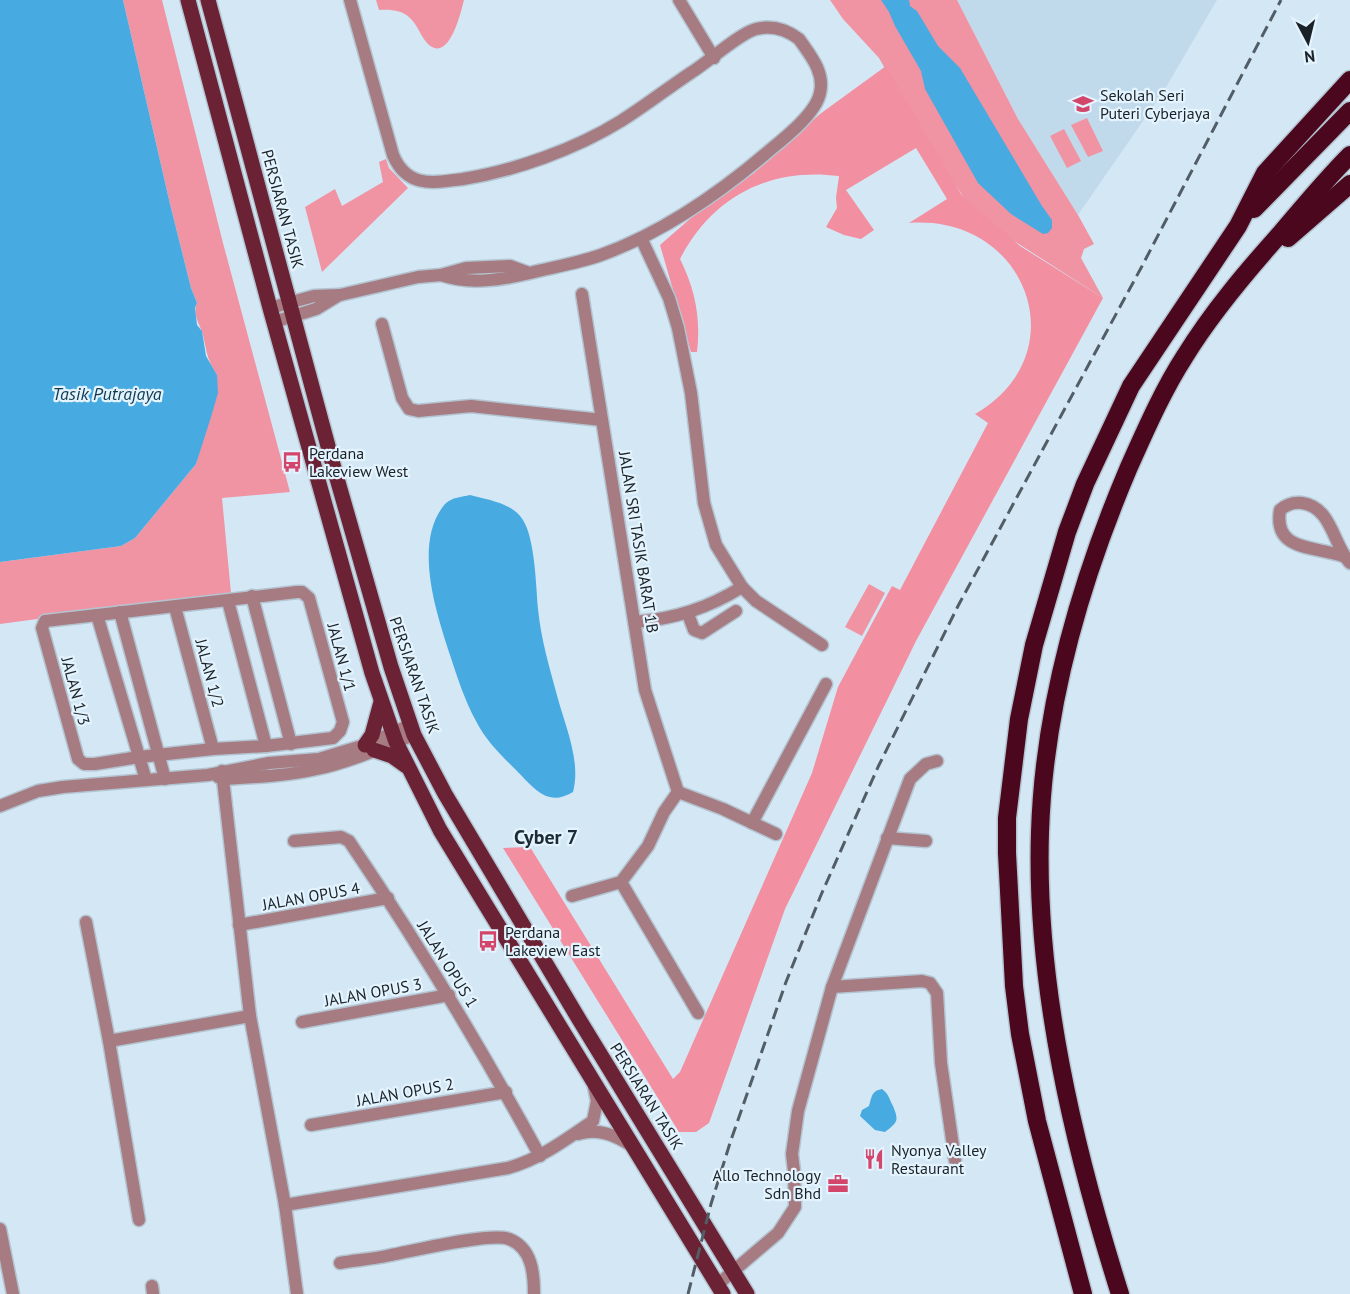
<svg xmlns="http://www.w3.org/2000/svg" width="1350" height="1294" font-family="'PT Sans',sans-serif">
<rect width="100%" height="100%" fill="#d4e7f5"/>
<path fill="#c0daec" d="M957 0H1217L1165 89 1078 215 1019 121Z"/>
<g fill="#f094a4">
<path d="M123 0H162L223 243 290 492 222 498 231 593 0 624V562L121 546 135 538 196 464 217 375C207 359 207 353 203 335 200 324 192 315 197 303L191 288 170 204Z"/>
<path d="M376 0H464C461 11 450 62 429 45 421 38 418 25 410 18 402 10 390 9 379 10Z"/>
<path d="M830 0H957L1018 119 1078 215 1094 244 1084 249 1081 258 1103 298 997 230 965 199 928 145 879 58 843 19Z"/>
<path d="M1087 118 1103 151 1088 157 1071 125Z"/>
<path d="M1064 129 1081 161 1067 168 1050 136Z"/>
<path d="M386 159 389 168 408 188 322 272 305 207 335 189 342 206 383 182 379 162Z"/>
<path d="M869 584 885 593 862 636 845 627Z"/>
</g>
<path fill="#f28fa1" d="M886 66 961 194 1020 246 1103 298 916 641 785 909 709 1123 696 1132H679L503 848 530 847 673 1079 680 1072 812 773 838 687 892 586 900 590 988 423 975 414C1079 354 1027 214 909 223L947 199 916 148 846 190 874 230 861 239 844 235 826 227 837 208 836 198 839 176C769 167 712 197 680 259 695 289 701 318 697 352H691L660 245 691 218 754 173 820 114Z"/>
<g fill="#47aae1">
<path d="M0 0H123L170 204 191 288 197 303 195 308 197 325 202 331 206 356 217 375 218 393 211 417 196 464 135 538 121 546 0 562Z"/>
<path d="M881 0H909L910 6 917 11 938 46 960 68 1042 206 1052 220V228L1048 233 1043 234 1011 214 978 183 925 89 921 71 895 26 889 12Z"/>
<path d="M470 495C488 500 513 503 523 520 535 539 536 586 538 609 541 640 550 669 558 699 566 728 581 762 573 792 547 808 533 787 516 770 501 755 486 741 476 721 465 701 458 679 451 658 437 615 412 543 445 504 452 497 462 497 470 495Z"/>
<path d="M882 1089C889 1094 889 1099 893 1106 899 1121 898 1122 885 1132L875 1130 860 1116 862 1110 869 1106C872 1097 871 1091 882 1089Z"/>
</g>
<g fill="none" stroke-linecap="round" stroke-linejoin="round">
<g stroke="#b3c4d0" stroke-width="15">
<g id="street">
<path d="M350 0 393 155C407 188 432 183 463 179 514 171 576 149 621 121 645 106 668 88 692 72 708 62 740 33 756 29 772 25 787 30 799 39 810 55 825 72 820 93 816 113 786 137 770 150 721 192 662 233 601 255 578 263 554 267 530 273 501 280 470 285 441 275"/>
<path d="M679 0 714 58"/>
<path d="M641 238 669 298 678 328 691 393 704 503 716 545 742 587 756 601 822 645"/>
<path d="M582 294 645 690 678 792"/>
<path d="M270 308 314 296 340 295 418 277 441 275 466 268 510 266 529 273"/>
<path d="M274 322 316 309 339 295"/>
<path d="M382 324 402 398 409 409 418 411 471 406 602 420"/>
<path d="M1343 556C1315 546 1273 552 1280 510 1287 504 1293 502 1302 503 1332 507 1333 545 1350 563"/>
<path d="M297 592H302L309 598 343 722 340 731 333 738 266 746 213 749 139 757 95 764H84L78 759 42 628 45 621Z"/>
<path d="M252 596 291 744"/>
<path d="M228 601 266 746"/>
<path d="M175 607 213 749"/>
<path d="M120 612 165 779"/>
<path d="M688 614 694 630 702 633 736 611"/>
<path d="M97 615 146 780"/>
<path d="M635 622C675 619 708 608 742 587"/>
<path d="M222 771 250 1016 285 1205 297 1294"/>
<path d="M218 777 223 779C255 777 286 776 317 769 350 762 383 747 414 735"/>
<path d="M678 792 723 809 776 834"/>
<path d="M0 806 38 791 63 787 208 775 269 763 319 759 365 745 410 725"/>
<path d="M752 823 826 684"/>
<path d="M887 838 926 841"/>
<path d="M294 841 341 837 349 841C418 943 481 1048 540 1156"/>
<path d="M621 882 698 1013"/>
<path d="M572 896 621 882 648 846 664 812 678 792"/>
<path d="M86 922 109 1041 139 1220"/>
<path d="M239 925 388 898"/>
<path d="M832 987 922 981 930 983 937 993 941 1063 955 1160"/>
<path d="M302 1022 449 995"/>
<path d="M109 1041 250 1016"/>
<path d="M311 1125 506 1092"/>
<path d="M578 1134C599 1128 615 1135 632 1146"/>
<path d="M285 1205 508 1168C540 1159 565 1140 593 1121L597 1101 594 1087"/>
<path d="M0 1229 13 1294"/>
<path d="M340 1263C357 1260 374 1259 391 1255 413 1251 490 1232 509 1239 532 1248 534 1273 534 1294"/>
<path d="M717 1285 778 1233 795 1207 794 1171 792 1154 798 1111 832 987 910 779 926 764 937 761"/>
<path d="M152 1286 153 1294"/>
</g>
</g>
<g stroke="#b3c4d0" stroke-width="18">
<g id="primary">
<path d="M188 0 270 308 372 673 396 742 440 830 723 1294"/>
<path d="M208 0 332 461 391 667 414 735 445 794 580 1021 747 1294"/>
<path d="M365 745 372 735 381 702"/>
<path d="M374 750 392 756 406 766"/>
</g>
</g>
<g stroke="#b3c4d0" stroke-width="21">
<g id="highway">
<path d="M1254 209 1350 111"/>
<path d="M1288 238 1350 184"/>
<path d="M1083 1294 1037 1121 1020 1034 1014 986 1007 853V818L1019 719 1034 645 1067 532 1085 484 1131 386 1238 226 1265 173 1350 80"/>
<path d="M1120 1294C1074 1148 1035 986 1040 832 1044 706 1080 582 1129 467 1146 429 1163 390 1185 356 1212 312 1246 272 1280 234 1303 207 1325 180 1350 155"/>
</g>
</g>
<use href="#street" stroke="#a67b82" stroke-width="12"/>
<use href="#primary" stroke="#6a2234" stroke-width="15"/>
<use href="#highway" stroke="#4b071d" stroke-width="18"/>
<path stroke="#525d65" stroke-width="3" stroke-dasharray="12 6" stroke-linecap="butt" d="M688 1294 711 1204 730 1143 786 982 821 895 878 767 958 606 1141 268 1281 0"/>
</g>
<defs>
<g id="school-bare" transform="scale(1.62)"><path d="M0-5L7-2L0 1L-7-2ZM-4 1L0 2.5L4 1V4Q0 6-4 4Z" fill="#d4456b" stroke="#e4f4ff" stroke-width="2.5" paint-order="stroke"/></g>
<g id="bus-bare" transform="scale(1.62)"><path d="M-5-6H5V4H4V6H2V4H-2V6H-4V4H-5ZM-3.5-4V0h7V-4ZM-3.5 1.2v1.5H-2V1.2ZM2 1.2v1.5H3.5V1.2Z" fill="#d4456b" stroke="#e4f4ff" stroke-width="2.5" paint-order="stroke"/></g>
<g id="restaurant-bare" transform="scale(1.62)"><path d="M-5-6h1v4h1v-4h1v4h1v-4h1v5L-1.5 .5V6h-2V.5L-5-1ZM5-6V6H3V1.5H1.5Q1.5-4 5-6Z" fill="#d4456b" stroke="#e4f4ff" stroke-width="2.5" paint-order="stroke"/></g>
<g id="office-bare" transform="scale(1.62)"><path d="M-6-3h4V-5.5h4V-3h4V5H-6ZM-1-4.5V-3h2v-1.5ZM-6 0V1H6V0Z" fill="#d4456b" stroke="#e4f4ff" stroke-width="2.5" paint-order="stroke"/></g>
</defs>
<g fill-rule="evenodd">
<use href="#school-bare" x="1083" y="104"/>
<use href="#bus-bare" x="292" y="462"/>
<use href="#bus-bare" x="488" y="941"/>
<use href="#restaurant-bare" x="874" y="1159"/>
<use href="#office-bare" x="838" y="1184"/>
</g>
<g text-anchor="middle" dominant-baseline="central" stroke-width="4.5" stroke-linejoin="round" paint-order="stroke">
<g font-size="16" fill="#1b2227" stroke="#e4f4ff" text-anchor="start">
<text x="1100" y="95">Sekolah Seri<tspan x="1100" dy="18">Puteri Cyberjaya</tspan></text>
<text x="309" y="453">Perdana<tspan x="309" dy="18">Lakeview West</tspan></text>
<text x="505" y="932">Perdana<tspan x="505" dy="18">Lakeview East</tspan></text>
<text x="891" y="1150">Nyonya Valley<tspan x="891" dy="18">Restaurant</tspan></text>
<text x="821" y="1175" text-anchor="end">Allo Technology<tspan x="821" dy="18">Sdn Bhd</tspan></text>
</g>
<g font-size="16" fill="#1b2227" stroke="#e4f4ff">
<text transform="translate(283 209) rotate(75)">PERSIARAN TASIK</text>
<text transform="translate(639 542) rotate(81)">JALAN SRI TASIK BARAT 1B</text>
<text transform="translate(342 657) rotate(75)">JALAN 1/1</text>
<text transform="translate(210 673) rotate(75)">JALAN 1/2</text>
<text transform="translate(415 675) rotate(71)">PERSIARAN TASIK</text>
<text transform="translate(76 691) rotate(75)">JALAN 1/3</text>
<text transform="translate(311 896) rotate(-10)">JALAN OPUS 4</text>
<text transform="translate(448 964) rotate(58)">JALAN OPUS 1</text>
<text transform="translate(373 992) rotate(-10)">JALAN OPUS 3</text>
<text transform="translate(405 1092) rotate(-10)">JALAN OPUS 2</text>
<text transform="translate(647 1096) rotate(58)">PERSIARAN TASIK</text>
</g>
<g font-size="18" font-style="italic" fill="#103a51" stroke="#e4f4ff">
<text x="107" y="393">Tasik Putrajaya</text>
</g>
<g font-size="20" font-weight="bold" fill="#1c2b35" stroke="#e4f4ff">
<text x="546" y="837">Cyber 7</text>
</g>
</g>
<g transform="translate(1308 42) rotate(173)" stroke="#e4f4ff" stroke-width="4.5" paint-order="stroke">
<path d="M0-4.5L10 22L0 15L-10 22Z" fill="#1b2227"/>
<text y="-9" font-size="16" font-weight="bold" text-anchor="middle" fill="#1b2227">N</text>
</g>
</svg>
